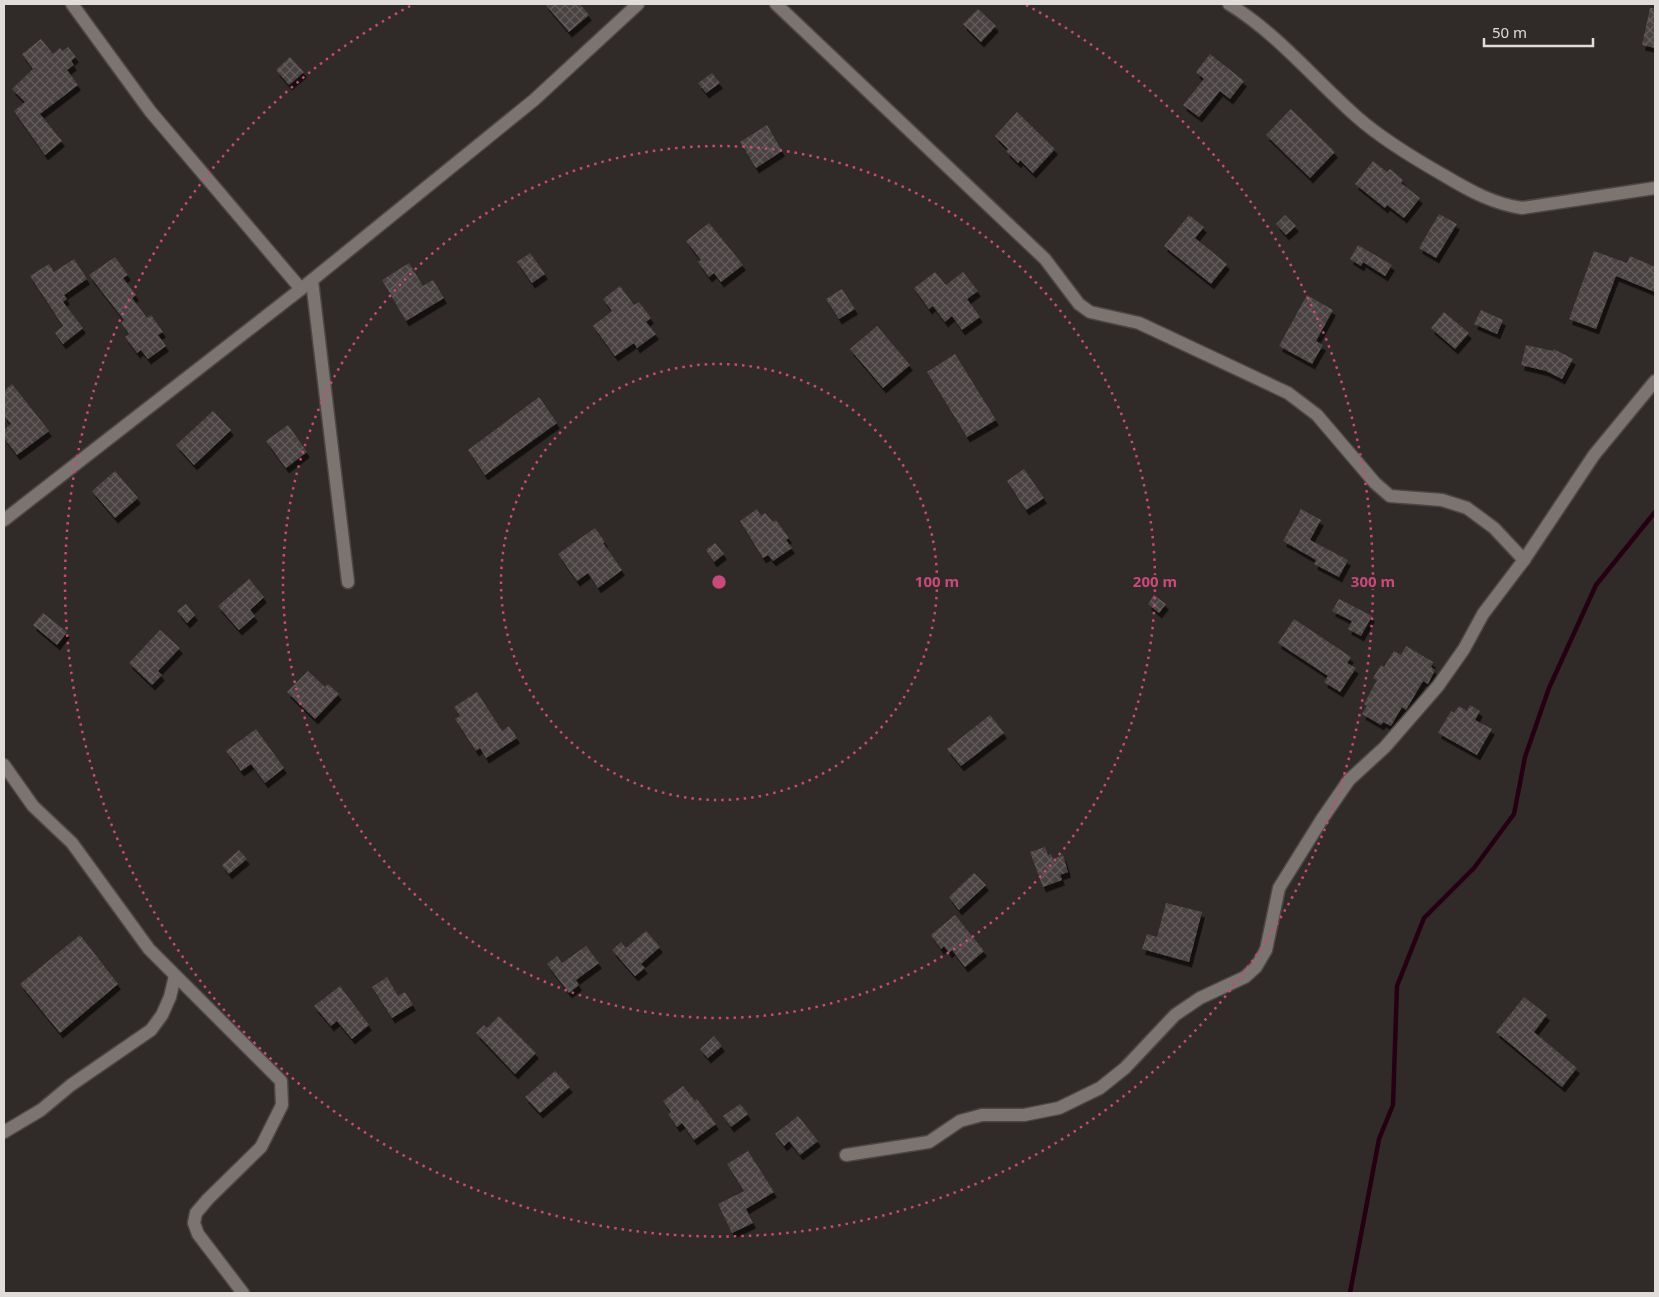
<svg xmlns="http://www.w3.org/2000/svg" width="1659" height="1297" font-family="'Noto Sans',sans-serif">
<defs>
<pattern id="building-cross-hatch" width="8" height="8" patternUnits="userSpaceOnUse" patternTransform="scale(1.25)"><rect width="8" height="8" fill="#4a4242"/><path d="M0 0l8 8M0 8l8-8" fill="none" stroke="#645d5d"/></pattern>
<filter id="shadow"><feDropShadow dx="3" dy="5.5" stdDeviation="0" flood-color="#0009"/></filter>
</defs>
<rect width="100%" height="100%" fill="#302b28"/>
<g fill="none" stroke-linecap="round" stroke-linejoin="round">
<path stroke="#250013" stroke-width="4.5" d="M1350 1293 1379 1139 1393 1105 1397 986 1424 918 1474 868 1514 814 1525 757 1549 688 1596 585 1655 512"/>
</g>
<g fill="url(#building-cross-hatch)" filter="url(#shadow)">
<path d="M545 4H580L589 15 569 32Z"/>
<path d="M1650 8H1655V48L1642 45Z"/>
<path d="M978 9 996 26 981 42 963 24Z"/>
<path d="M41 39 53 54 60 48 62 51 68 47 76 57 71 61 74 65 67 70 78 85 40 114 62 141 45 155 14 111 25 102 12 89 33 69 22 54Z"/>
<path d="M1210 54 1244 81 1230 99 1220 91 1199 117 1183 105 1204 79 1196 72Z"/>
<path d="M290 57 304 72 289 85 276 70Z"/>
<path d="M712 73 720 83 706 93 698 83Z"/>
<path d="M1291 109 1335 152 1310 178 1266 135Z"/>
<path d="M1017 112 1055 149 1033 173 1020 160 1018 163 1006 151 1008 149 995 136Z"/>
<path d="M767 125 782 151 756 168 740 142Z"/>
<path d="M1373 161 1387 172 1390 169 1403 180 1401 183 1420 198 1404 218 1387 205 1385 208 1355 184Z"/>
<path d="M1439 214 1457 224 1436 258 1419 248Z"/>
<path d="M1189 215 1204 227 1195 238 1227 264 1211 284 1164 246Z"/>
<path d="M1285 215 1296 226 1286 235 1276 224Z"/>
<path d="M709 223 743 265 721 282 714 273 709 277 698 262 701 260 686 241Z"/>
<path d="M1358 245 1392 265 1385 276 1363 262 1361 266 1350 259Z"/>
<path d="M1594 251 1627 263 1630 256 1655 267V292L1616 276 1596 329 1569 319Z"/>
<path d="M530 253 545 274 532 283 517 262Z"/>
<path d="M115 257 128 275 123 278 136 295 132 298 147 318 151 315 163 332 158 335 166 346 148 359 141 350 137 353 125 337 129 334 121 323 124 320 89 275Z"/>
<path d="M74 259 87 279 64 295 67 299 63 302 83 328 63 344 55 333 63 326 30 276 49 264 54 272Z"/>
<path d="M409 263 423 286 433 280 444 298 406 321 382 280Z"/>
<path d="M935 272 946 285 963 272 978 291 967 299 980 317 962 330 952 316 945 322 933 306 929 309 914 288Z"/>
<path d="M620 286 634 305 639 302 651 318 646 322 656 334 637 348 634 343 615 356 593 326 612 311 603 299Z"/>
<path d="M842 289 855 309 839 319 826 299Z"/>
<path d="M1307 295 1333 310 1316 341 1323 345 1312 364 1279 346Z"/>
<path d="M1481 310 1503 320 1497 334 1474 324Z"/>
<path d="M1444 312 1469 333 1455 349 1431 328Z"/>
<path d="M877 326 910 365 883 388 850 349Z"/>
<path d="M1526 345 1553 351 1554 349 1573 359 1562 379 1546 371 1521 365Z"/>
<path d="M955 354 996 420 967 437 927 372Z"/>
<path d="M12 384 49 431 17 455 4 438V430L11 424 4 416V391Z"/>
<path d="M539 397 557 423 485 475 468 450Z"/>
<path d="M213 411 231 430 194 465 176 445Z"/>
<path d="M288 425 307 452 286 468 266 441Z"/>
<path d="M1024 469 1044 498 1026 510 1007 481Z"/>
<path d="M115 471 138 498 115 518 92 491Z"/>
<path d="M757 509 761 516 765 513 773 522 776 520 789 538 786 540 792 548 773 561 768 555 763 558 740 521Z"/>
<path d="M1301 509 1321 520 1310 540 1348 560 1339 577 1314 564 1316 560 1283 541Z"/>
<path d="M595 528 605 542 603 543 622 570 598 588 588 573 577 581 558 554Z"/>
<path d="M715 543 724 554 714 562 706 550Z"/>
<path d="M249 579 264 597 250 610 255 616 239 630 218 606Z"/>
<path d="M1154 595 1166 604 1159 613 1148 604Z"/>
<path d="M1339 599 1372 616 1361 636 1348 629 1352 621 1332 611Z"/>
<path d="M186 604 195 615 187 623 177 611Z"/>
<path d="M43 613 67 632 57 645 33 625Z"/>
<path d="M1294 619 1351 657 1347 663 1356 668 1340 692 1324 682 1328 676 1278 643Z"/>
<path d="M160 630 180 648 158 671 162 675 152 685 129 663Z"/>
<path d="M1406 646 1433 662 1431 667 1435 670 1428 684 1423 681 1406 710 1402 707 1391 726 1383 722 1381 725 1362 714 1367 706 1364 704 1377 680 1373 678 1381 665 1384 667 1394 651 1401 655Z"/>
<path d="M308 671 325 687 328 684 339 694 315 719 287 692Z"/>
<path d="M477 692 502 731 509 726 517 738 486 758 480 748 476 751 455 719 460 716 454 707Z"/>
<path d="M1470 705 1480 711 1475 720 1492 729 1477 755 1438 733 1451 711 1454 713 1459 706 1467 711Z"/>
<path d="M990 715 1004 733 961 766 947 749Z"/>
<path d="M256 729 284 768 265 783 251 764 241 771 226 751Z"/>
<path d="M1045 847 1048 855 1051 854 1053 859 1063 855 1068 872 1060 875 1062 880 1043 887 1030 852Z"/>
<path d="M239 850 247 859 229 874 222 865Z"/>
<path d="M974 873 986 885 959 910 949 897Z"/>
<path d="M1166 903 1202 912 1189 962 1142 949 1147 934 1157 937Z"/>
<path d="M955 915 984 951 965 967 952 950 949 953 944 946 941 949 931 935Z"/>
<path d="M646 931 660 947 641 964 645 968 635 976 612 950 621 942 626 948Z"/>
<path d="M80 935 118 984 60 1033 20 984Z"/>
<path d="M586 946 599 963 576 980 579 985 569 993 547 964 557 956 562 963Z"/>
<path d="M387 977 398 996 405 992 413 1005 392 1018 372 987Z"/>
<path d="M340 986 369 1025 352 1039 337 1021 331 1026 314 1006Z"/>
<path d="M1524 997 1547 1015 1534 1032 1577 1068 1562 1087 1496 1032Z"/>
<path d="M499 1016 536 1053 515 1074 476 1033 484 1025 487 1028Z"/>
<path d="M714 1036 722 1046 708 1058 700 1049Z"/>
<path d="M555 1071 570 1087 540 1113 525 1097Z"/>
<path d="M683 1086 695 1101 697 1099 716 1124 694 1140 682 1123 677 1127 668 1114 671 1112 663 1101Z"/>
<path d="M740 1104 748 1114 731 1127 723 1116Z"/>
<path d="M798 1116 818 1141 800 1155 789 1141 784 1146 775 1134Z"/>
<path d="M748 1151 774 1192 746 1209 753 1223 732 1233 718 1204 744 1191 727 1164Z"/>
</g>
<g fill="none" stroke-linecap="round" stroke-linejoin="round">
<g stroke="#4c4745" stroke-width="15">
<g id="minor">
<path d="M72 4 150 111 301 289"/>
<path d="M776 4 1045 259 1079 304 1090 312 1139 323 1288 393 1317 415 1375 483 1390 496 1442 500 1467 508 1494 528 1524 560"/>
<path d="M1229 4C1278 34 1314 79 1357 117 1383 140 1415 159 1445 176 1470 191 1494 204 1522 208L1655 188"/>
<path d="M312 281 348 582"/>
<path d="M4 520 301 289 534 100 638 4"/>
<path d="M4 765 33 806 72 843 149 949 281 1081 282 1105 261 1147 208 1199 196 1213 194 1223 198 1234 243 1293"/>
<path d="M4 1132 41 1110 71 1085 151 1030 162 1015 170 997 175 976"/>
<path d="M846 1155 929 1142 960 1121 982 1115H1024L1059 1108 1100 1088 1125 1068 1175 1015 1200 998 1245 977 1256 967 1266 950 1279 888 1322 819 1349 780 1385 747 1438 686 1464 649 1483 614 1524 560 1594 455 1655 381"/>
</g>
</g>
<use href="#minor" stroke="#7b7471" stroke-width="12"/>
</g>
<g fill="none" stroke="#c9497b" stroke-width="2.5" stroke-dasharray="2.5 5">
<circle cx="719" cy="582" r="218"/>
<circle cx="719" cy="582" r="436"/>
<path d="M1026 5A654 654 0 1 1 412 5"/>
</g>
<circle cx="719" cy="582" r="8" fill="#c9497b" stroke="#302b28" stroke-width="2.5"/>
<g font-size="15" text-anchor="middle" font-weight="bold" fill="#c9497b" stroke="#302b28" stroke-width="4" stroke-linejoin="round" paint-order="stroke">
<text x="937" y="587">100 m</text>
<text x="1155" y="587">200 m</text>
<text x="1373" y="587">300 m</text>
</g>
<rect width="1659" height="1297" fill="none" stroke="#dfdcda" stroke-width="10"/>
<path d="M1484 38v8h109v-8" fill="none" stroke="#dfdcda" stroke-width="2.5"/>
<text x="1492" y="38" font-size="15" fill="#dfdcda" stroke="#302b28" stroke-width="4" paint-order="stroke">50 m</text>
</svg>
